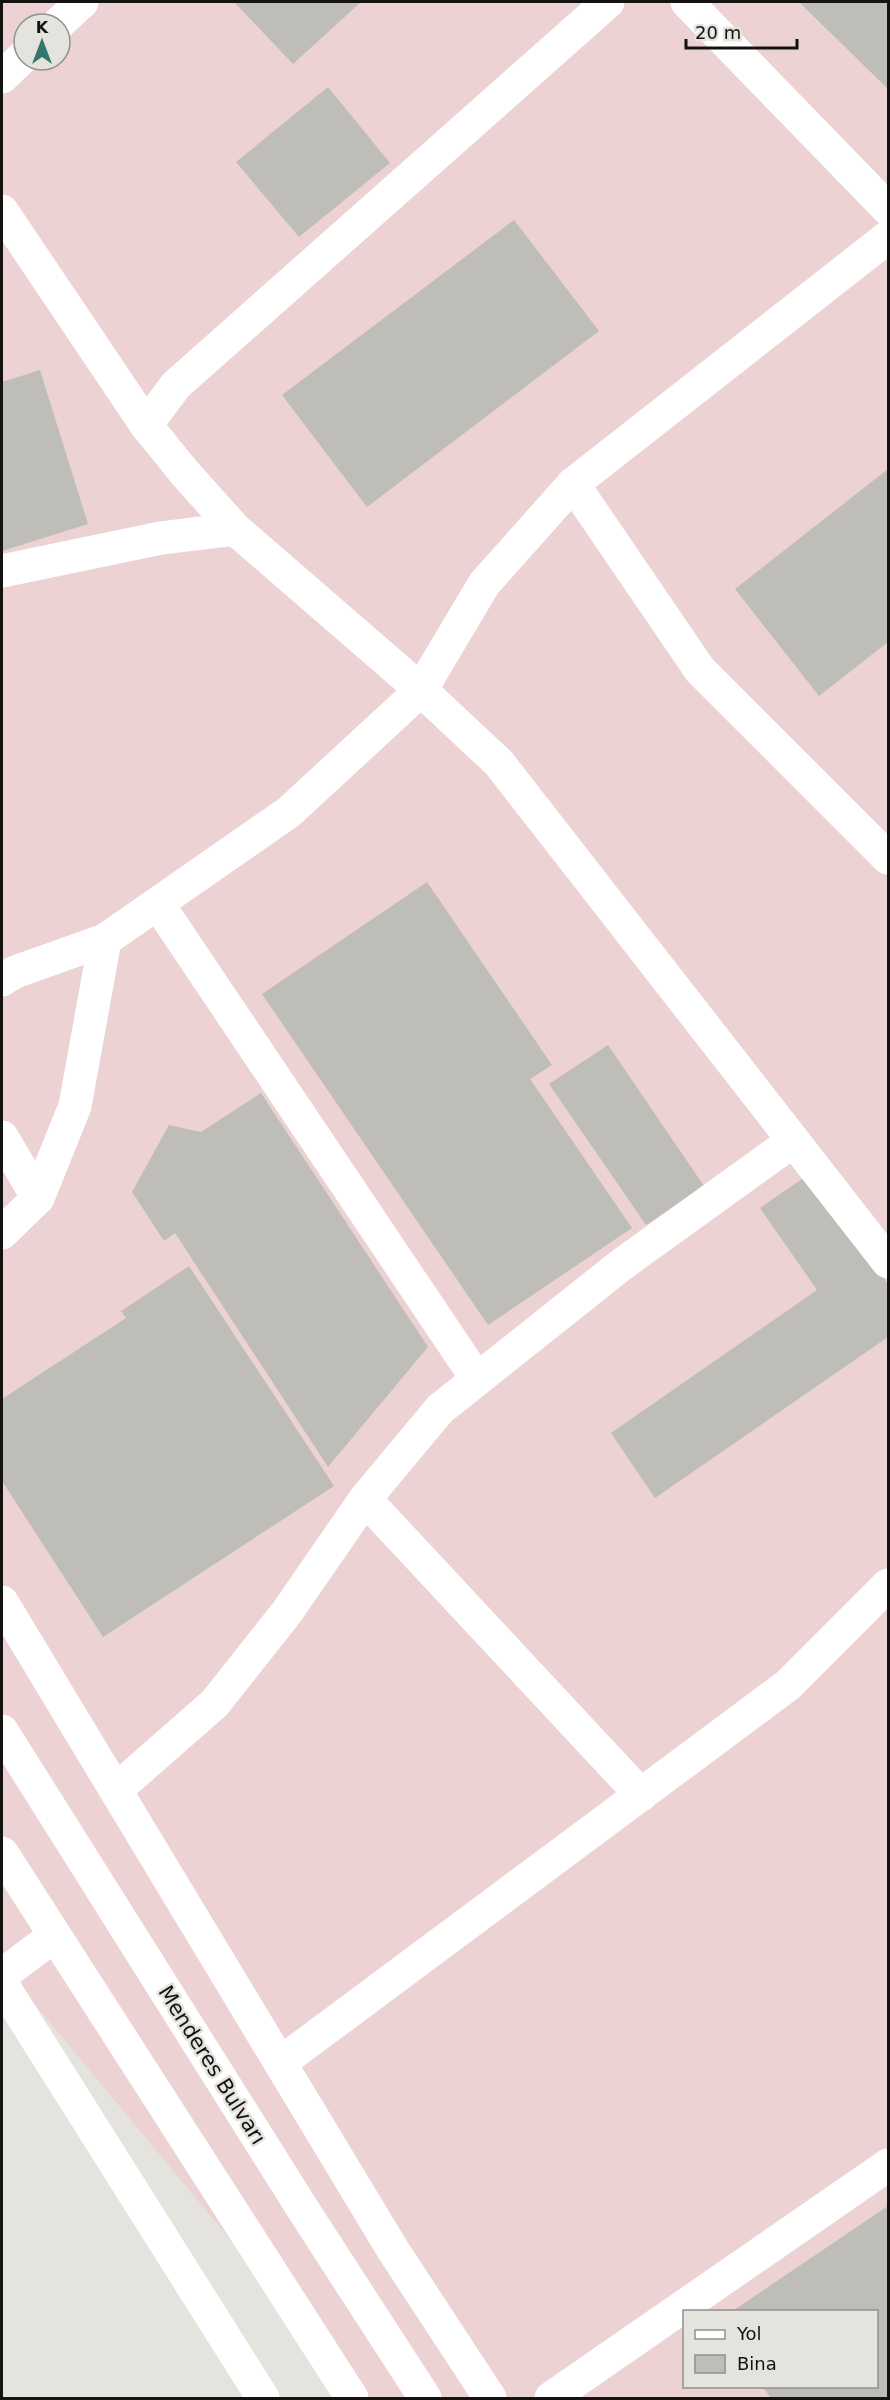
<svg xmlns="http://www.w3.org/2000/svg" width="890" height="2400" font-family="'DejaVu Sans',sans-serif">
<rect width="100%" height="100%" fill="#e4e3de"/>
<path fill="#edd2d3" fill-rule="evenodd" d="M2 2H888V2398H362L2 1965ZM24 24H60V60H24ZM684 2312H876V2386H684Z"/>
<g fill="#bebdb8">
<path d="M234 2H361L293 64Z"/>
<path d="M799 2H888V89Z"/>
<path d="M328 87 390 163 299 237 236 162Z"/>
<path d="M514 220 599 331 367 507 282 395Z"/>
<path d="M40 370 88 524 2 551V382Z"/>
<path d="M888 469V642L819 696 735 589Z"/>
<path d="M427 882 552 1065 530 1079 632 1228 488 1325 262 994Z"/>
<path d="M608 1045 704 1186 646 1225 549 1084Z"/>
<path d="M261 1093 428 1347 328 1467 175 1233 164 1241 132 1192 169 1125 201 1132Z"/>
<path d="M805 1177 888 1284V1337L655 1498 611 1433 817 1290 760 1208Z"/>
<path d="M189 1266 334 1486 103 1637 2 1481V1399L126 1318 121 1311Z"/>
<path d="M888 2206V2398H771L762 2386H876V2312H731Z"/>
</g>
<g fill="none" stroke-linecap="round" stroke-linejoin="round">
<g stroke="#fff" stroke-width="33">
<path d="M687 2 888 209"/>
<path d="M58 24 82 2"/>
<path d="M2 77 24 56"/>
<path d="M2 211 146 425 184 472 235 529 421 690 499 763 888 1262"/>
<path d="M146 425 176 385 608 2"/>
<path d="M573 484 700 670 888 858"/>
<path d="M2 571 161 538 235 529"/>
<path d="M158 904 477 1379"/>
<path d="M2 980 15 972 105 940"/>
<path d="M2 1137 38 1198"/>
<path d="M2 1233 38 1198 75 1106 105 940 289 812 421 690 484 584 573 484 888 237"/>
<path d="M365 1499 641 1795"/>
<path d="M116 1790 215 1703 287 1612 365 1499 440 1409 621 1265 793 1141"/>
<path d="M2 1975 54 1936"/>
<path d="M280 2063 788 1685 888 1585"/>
<path d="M551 2398 888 2165"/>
</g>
<g stroke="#fff" stroke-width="33">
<path d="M2 1602 393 2250 490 2398"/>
<path d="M2 1731 304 2211 425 2398"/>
<path d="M2 1853 352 2398"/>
<path d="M2 1984 263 2398"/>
</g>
</g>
<g text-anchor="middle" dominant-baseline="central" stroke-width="5" stroke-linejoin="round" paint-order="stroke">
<g font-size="21" fill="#141312" stroke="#e4e3de">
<text transform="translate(212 2065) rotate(58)">Menderes Bulvarı</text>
</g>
</g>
<rect width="890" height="2400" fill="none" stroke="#141312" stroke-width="6"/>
<rect x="683" y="2310" width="195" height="78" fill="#e4e3de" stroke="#91908c" stroke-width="1.5"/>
<rect x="695" y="2330" width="30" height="9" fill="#ffffff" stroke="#91908c" stroke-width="1.5"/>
<text x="737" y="2340" font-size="18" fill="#141312">Yol</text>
<rect x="695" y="2355" width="30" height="18" fill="#bebdb8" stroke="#91908c" stroke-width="1.5"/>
<text x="737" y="2370" font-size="18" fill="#141312">Bina</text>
<g transform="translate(42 42)"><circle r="28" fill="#e4e3de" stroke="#91908c" stroke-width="1.5"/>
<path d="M0-4.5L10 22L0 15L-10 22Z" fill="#31776c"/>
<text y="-9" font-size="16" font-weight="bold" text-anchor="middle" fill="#141312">K</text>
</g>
<path d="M686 39v9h111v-9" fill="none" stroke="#141312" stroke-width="3"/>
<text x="695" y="39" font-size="18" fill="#141312" stroke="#e4e3de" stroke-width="4.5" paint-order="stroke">20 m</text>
</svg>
